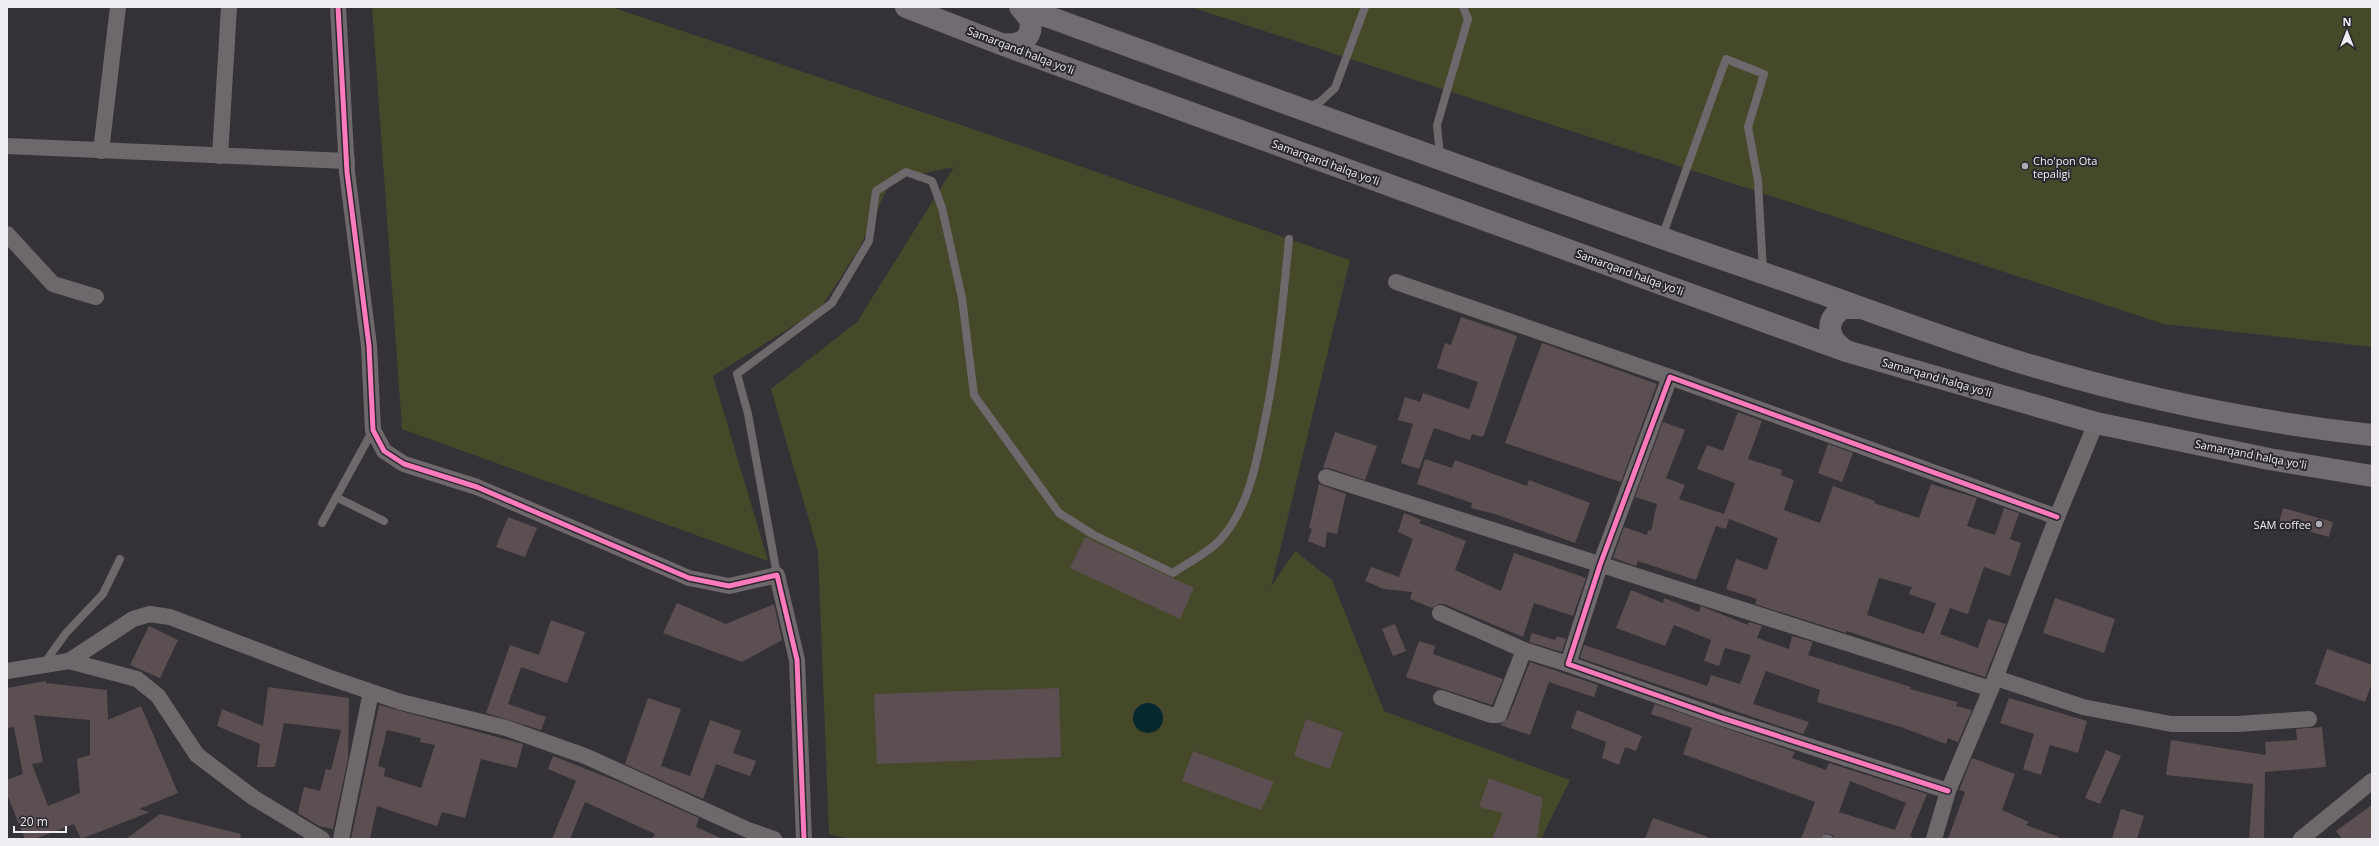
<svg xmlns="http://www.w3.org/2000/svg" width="2379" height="846" font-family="'Open Sans',sans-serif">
<rect width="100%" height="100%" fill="#353237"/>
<g fill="#454829">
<path d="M372 7H611L967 127 1350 260 1271 587 1295 551 1332 580 1384 711 1570 780 1541 839H850L829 834 818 551 771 389 857 322 954 167 891 180 859 249 820 309 713 376 768 561 402 429Z"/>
<path d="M1191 7H2372V347L2164 324Z"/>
</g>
<circle fill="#05272e" cx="1148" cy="718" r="15"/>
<g fill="#5b4f51" fill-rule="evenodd">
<path d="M1461 317 1517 336 1484 435 1482 437 1472 434 1470 440 1434 428 1419 469 1401 463 1413 424 1398 420 1405 397 1420 402 1423 393 1469 409 1478 382 1437 368 1445 343 1451 345Z"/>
<path d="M1542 343 1657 384 1621 482 1505 443Z"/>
<path d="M1738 412 1762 421 1748 459 1782 470 1781 475 1794 480 1784 510 1820 523 1833 486 1875 501 1874 503 1919 518 1931 484 1977 498 1967 526 1995 535 2004 508 2019 513 2010 539 2021 543 2010 576 1984 567 1968 614 1950 608 1940 634 1978 648 1988 619 2006 624 1985 677 1847 631 1846 633 1755 604 1757 599 1726 589 1736 559 1767 570 1778 538 1729 519 1726 529 1716 526 1696 580 1638 561 1636 566 1613 558 1624 527 1647 535 1648 530 1651 531 1657 504 1635 497 1663 422 1685 430 1666 478 1685 485 1679 499 1724 514 1735 483 1697 469 1707 445 1723 451ZM1879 578 1912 587 1909 594 1936 603 1924 634 1867 615Z"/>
<path d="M1335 432 1377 446 1365 480 1329 468H1323Z"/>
<path d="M1828 444 1853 453 1842 482 1818 473Z"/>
<path d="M1425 459 1452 468 1455 460 1527 486 1529 480 1590 503 1575 543 1495 514 1471 508 1472 503 1417 484Z"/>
<path d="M1319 484 1346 494 1337 534 1327 532 1325 548 1308 541 1312 529 1309 528Z"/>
<path d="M2283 508 2333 522 2329 537 2279 523Z"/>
<path d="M1404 513 1421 520 1419 523 1466 541 1455 570 1501 591 1514 553 1586 578 1573 616 1534 603 1523 637 1444 604H1439L1432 608 1410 599 1412 592 1384 589 1365 581 1371 567 1399 577 1413 539 1398 532Z"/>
<path d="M508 517 537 528 525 557 496 547Z"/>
<path d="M1085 537 1194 588 1180 619 1070 568Z"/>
<path d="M1631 590 1663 603 1664 598 1699 612 1701 606 1748 625 1749 622 1762 626 1757 638 1789 649 1792 636 1813 642 1808 655 1911 687 1910 689 1957 702 1956 706 1972 710 1958 742 1948 738 1946 744 1901 727 1817 702 1820 690 1766 671 1753 704 1809 722 1803 734 1580 658 1584 645 1707 686 1711 675 1740 684 1751 655 1725 648 1719 666 1704 661 1711 640 1674 625 1665 646 1616 628Z"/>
<path d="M2055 598 2115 619 2104 653 2043 633Z"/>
<path d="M677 603 726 624 774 604 782 640 742 662 663 633Z"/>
<path d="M551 620 585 632 567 683 521 667 508 704 546 717 541 730 486 713 510 645 539 655Z"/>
<path d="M1395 624 1406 651 1393 656 1382 629Z"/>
<path d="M149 626 178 640 160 678 130 665Z"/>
<path d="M1532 633 1555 640 1557 636 1566 639 1562 652 1529 642Z"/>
<path d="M1419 641 1435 646 1433 654 1503 679 1492 705 1406 677Z"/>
<path d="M2327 649 2372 665V683L2365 702 2315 684Z"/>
<path d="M1530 662 1598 685 1594 697 1549 682 1530 735 1500 725 1508 718Z"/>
<path d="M46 681V683L107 690 108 720 141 706 178 793 139 809 150 812 81 839 74 824 35 839H25L7 794V780L23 774 14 727 7 728V688ZM34 715 90 720V755L77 759 80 793 48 806 32 764 43 762Z"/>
<path d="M268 687 349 698 348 759 333 829 319 826 298 813 304 787 320 791 326 769 331 770 341 730 284 723 275 767H257L260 744 217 726 222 709 263 726Z"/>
<path d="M1059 688 1061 757 877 764 874 694Z"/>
<path d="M648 698 681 709 661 766 690 776 710 720 741 731 733 753 756 761 750 776 716 764 703 799 625 764Z"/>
<path d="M2009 698 2087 721 2078 753 2050 745 2041 775 2023 769 2034 734 2000 723Z"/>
<path d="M1655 704 1795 752 1792 758 1826 770 1829 763 1927 794 1910 836 1915 839H1834L1833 835 1825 833 1821 839H1801L1815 802 1683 754 1692 728 1651 714ZM1850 781 1906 803 1895 830 1839 812Z"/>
<path d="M379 705 523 744 517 768 481 759 465 818 442 812 437 826 377 806 370 839H351ZM387 730 421 738 420 742 435 745 421 788 384 776 385 768 378 766Z"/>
<path d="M1577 710 1642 736 1636 751 1625 747 1619 765 1602 758 1606 742 1571 728Z"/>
<path d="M1306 719 1343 732 1330 769 1294 756Z"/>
<path d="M2322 727 2326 767 2265 772 2264 839H2249L2253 784 2166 775 2171 740 2266 755 2265 742 2297 740 2296 729Z"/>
<path d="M2106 750 2121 756 2100 804 2085 798Z"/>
<path d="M1193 751 1274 782 1261 810 1182 781Z"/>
<path d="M553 756 619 782 699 818 696 827 723 839H652L655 834 585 802 570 839H552L576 781 548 769Z"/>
<path d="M1972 758 2015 774 2002 810 2029 822 2026 825 2059 837V839H1948L1965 792 1959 790Z"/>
<path d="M1489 778 1543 798 1537 839H1492L1503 813 1479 807Z"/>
<path d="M2372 805V839H2342L2336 831Z"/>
<path d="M2121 809 2144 816 2137 839H2112Z"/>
<path d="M160 814 241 834 240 839H126Z"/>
<path d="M1653 818 1708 837 1707 839H1645Z"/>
</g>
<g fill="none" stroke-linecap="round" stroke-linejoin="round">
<g stroke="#6e686d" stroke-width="8">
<path d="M1309 107 1320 102 1335 88 1365 7"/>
<path d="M1440 156 1437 125 1468 19 1463 7"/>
<path d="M1662 237 1726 59 1764 74 1748 127 1758 181 1763 272"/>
<path d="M336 497 384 521"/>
<path d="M322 523 373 430"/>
<path d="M777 575 748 414 737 374 832 303 869 241 876 191 906 172 932 181 942 208 962 298 974 395 1059 513 1094 535 1173 573C1187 563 1208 553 1220 540 1248 509 1256 465 1264 425 1277 364 1283 302 1289 239"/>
<path d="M43 665 66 633 103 594 120 559"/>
<path d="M1826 838 1829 839"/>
</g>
<g stroke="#6e686d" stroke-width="16">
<path d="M338 7 347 172 369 346 373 430 384 451 404 464 477 487 689 578 729 586 777 575 797 660 804 839"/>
<path d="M7 146 347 161"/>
<path d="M101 151 118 7"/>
<path d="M220 156 229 7"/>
<path d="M7 234 53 284 96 297"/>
<path d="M1396 282 1670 377"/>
<path d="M1326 477 1991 689"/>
<path d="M1440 613 1524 650"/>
<path d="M69 661 137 679 158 696 197 755 254 798 322 839"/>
<path d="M7 671 69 661 133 619 150 614 170 617 325 676 401 702 506 728 585 756 748 830 774 839"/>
<path d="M1996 678 2083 707 2171 724H2237L2309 719"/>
<path d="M1441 698 1491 715H1499L1524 650 1568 664"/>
<path d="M1948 791 1722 718 1568 664 1600 565 1670 377 2057 517"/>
<path d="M341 839 371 692"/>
<path d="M1934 839 1948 791 1991 689 2057 517 2096 423"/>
<path d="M2301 839 2372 781"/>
</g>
<g stroke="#726b71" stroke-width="22">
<path d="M906 7 1001 44 1846 351 2096 423 2269 459 2372 476"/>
<path d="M1021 7C1267 96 1512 187 1760 272 1845 301 1930 334 2016 361 2131 396 2253 422 2372 435"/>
<path d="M1001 44C1019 46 1034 40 1030 19L1020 7"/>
<path d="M1846 351C1827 339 1824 321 1843 308H1861"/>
</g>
<g stroke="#2b272e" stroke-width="8">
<g id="cycleway">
<path d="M338 7 347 172 369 346 373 430 384 451 404 464 477 487 689 578 729 586 777 575 797 660 804 839"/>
<path d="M1948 791 1722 718 1568 664 1600 565 1670 377 2057 517"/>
</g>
</g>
<use href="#cycleway" stroke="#fd7abc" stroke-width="5"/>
</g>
<g fill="#afacb1" stroke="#2b272e" stroke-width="1.5">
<circle cx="2025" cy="166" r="4"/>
<circle cx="2319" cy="524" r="4"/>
</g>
<g text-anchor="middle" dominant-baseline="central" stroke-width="4" stroke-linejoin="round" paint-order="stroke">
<g font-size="11" fill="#f0edf2" stroke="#2b272e">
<text transform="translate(1021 50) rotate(21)">Samarqand halqa yoʻli</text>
<text transform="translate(1326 162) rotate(20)">Samarqand halqa yoʻli</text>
<text transform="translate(1630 272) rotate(20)">Samarqand halqa yoʻli</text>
<text transform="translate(1937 377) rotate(16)">Samarqand halqa yoʻli</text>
<text transform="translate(2251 454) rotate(11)">Samarqand halqa yoʻli</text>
</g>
<g font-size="11" fill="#f0edf2" stroke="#2b272e" text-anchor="start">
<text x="2033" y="160">Cho'pon Ota<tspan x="2033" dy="13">tepaligi</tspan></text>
<text x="2311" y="524" text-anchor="end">SAM coffee</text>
</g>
</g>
<rect width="2379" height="846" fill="none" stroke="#f0edf2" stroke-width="16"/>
<g transform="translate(2347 32)" stroke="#2b272e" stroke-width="3" paint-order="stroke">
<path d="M0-3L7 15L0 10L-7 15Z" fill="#f0edf2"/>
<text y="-6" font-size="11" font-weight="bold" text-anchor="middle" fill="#f0edf2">N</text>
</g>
<path d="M14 826v6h52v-6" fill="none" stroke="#f0edf2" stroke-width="2"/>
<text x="20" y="826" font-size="12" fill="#f0edf2" stroke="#2b272e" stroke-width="3" paint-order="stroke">20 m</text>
</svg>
